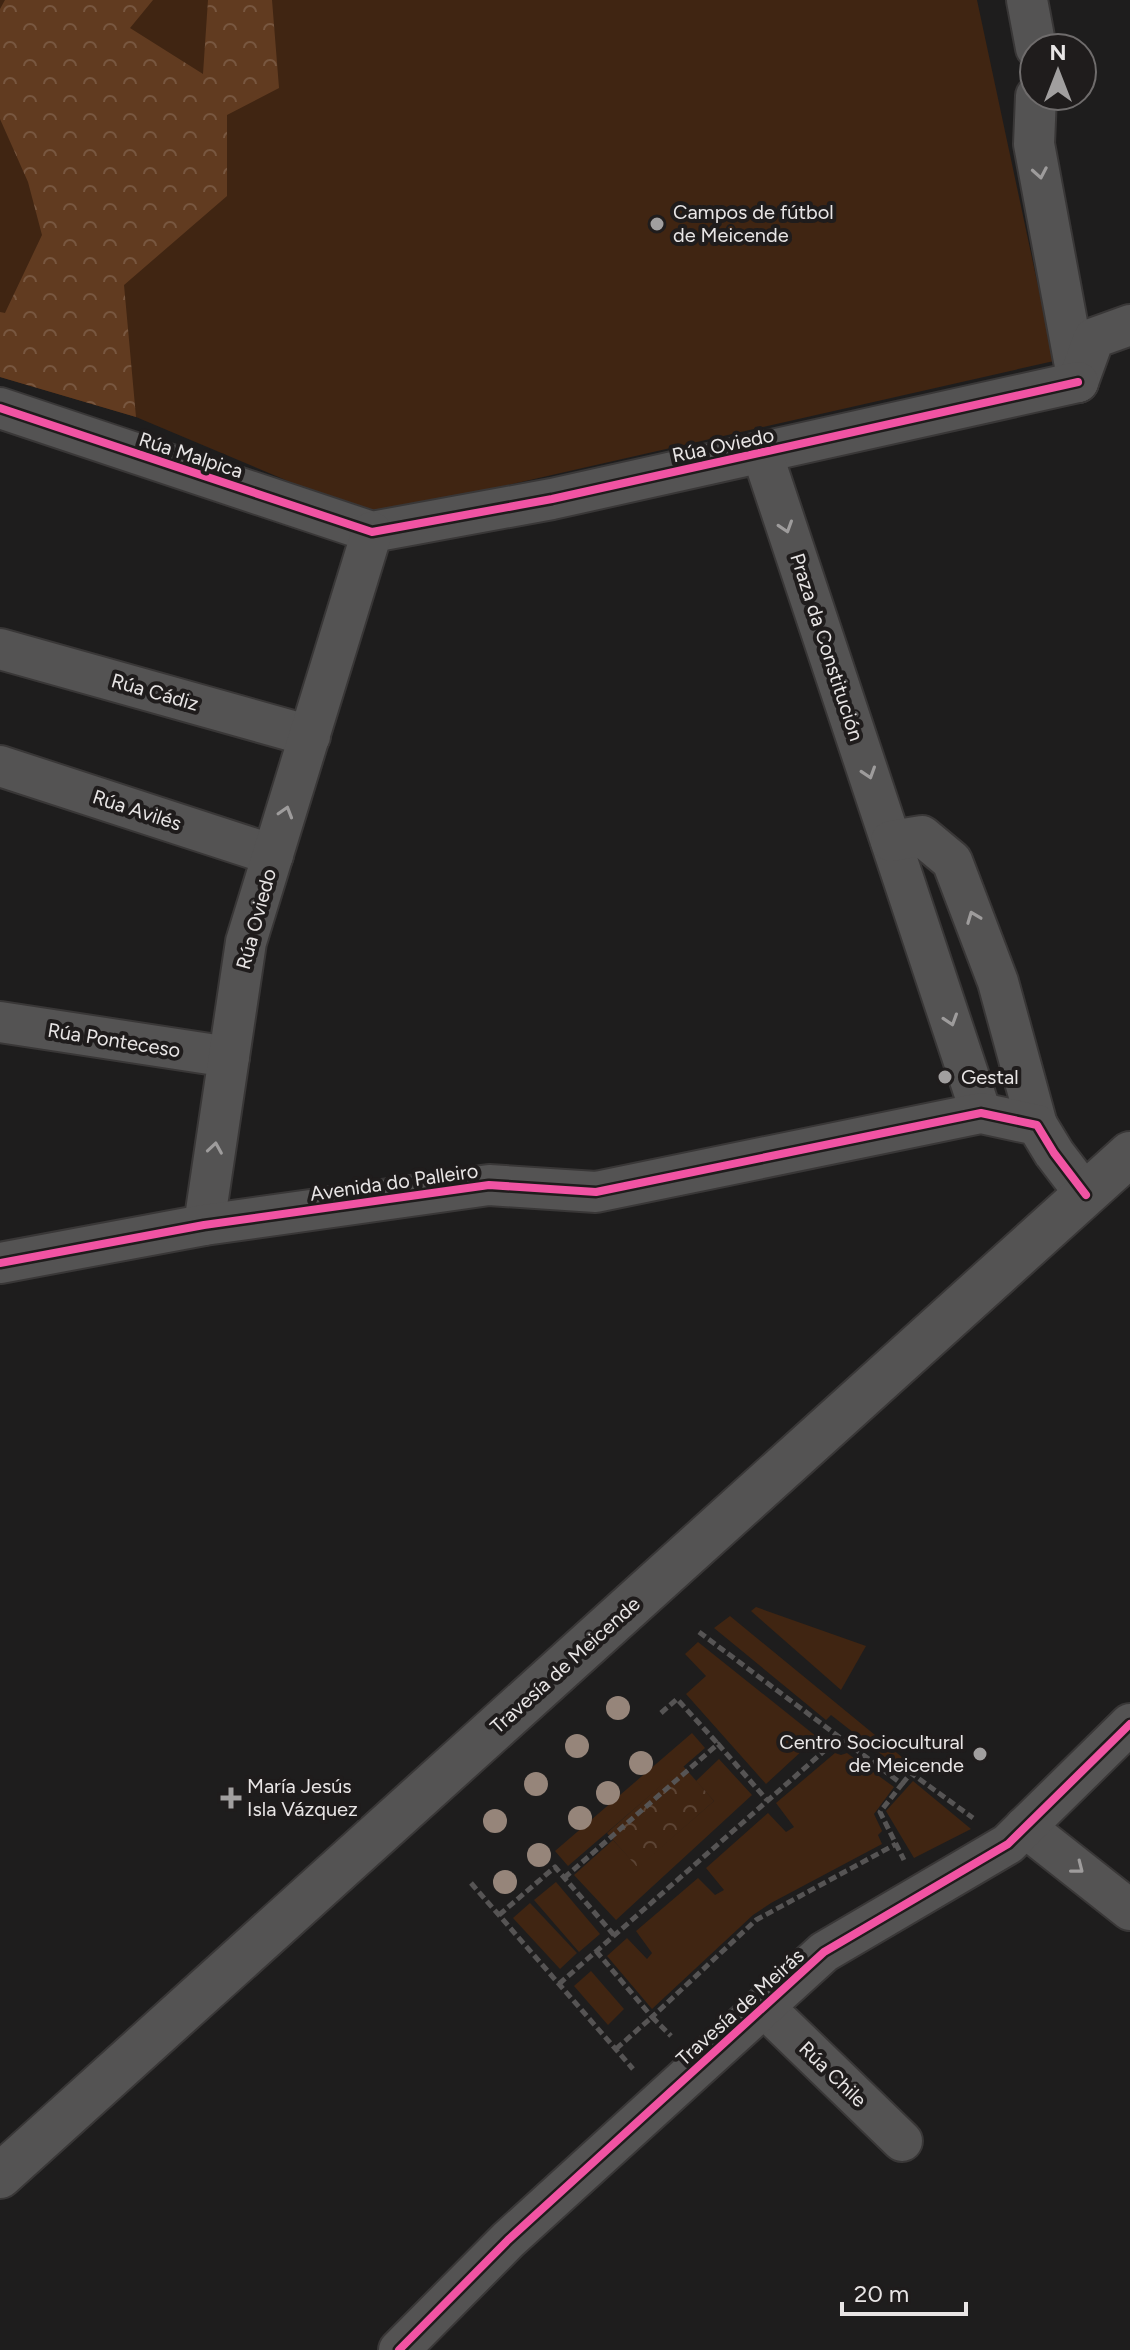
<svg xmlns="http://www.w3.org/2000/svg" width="1130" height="2350" font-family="Figtree,sans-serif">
<defs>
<pattern id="forest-crowns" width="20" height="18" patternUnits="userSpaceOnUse" patternTransform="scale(2)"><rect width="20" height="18" fill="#613b20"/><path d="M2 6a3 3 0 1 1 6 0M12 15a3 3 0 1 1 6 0" fill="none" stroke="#785740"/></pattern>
<pattern id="park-crowns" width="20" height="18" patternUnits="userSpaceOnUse" patternTransform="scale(2)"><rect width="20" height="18" fill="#402512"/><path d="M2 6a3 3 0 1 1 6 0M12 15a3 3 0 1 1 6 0" fill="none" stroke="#5c4434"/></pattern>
</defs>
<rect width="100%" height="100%" fill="#1e1d1d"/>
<g fill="#402512">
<path d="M0 0H977L1054 361 371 516 136 417 0 377Z"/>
<path d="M756 1607 866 1646 841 1690 751 1611Z"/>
<path d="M730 1616 903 1758 900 1769 831 1715 826 1720 714 1628Z"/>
<path d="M698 1642 817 1737 766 1784 686 1694 706 1676 685 1654Z"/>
<path d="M692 1733 705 1748 568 1866 555 1851Z"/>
<path d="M835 1753 841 1755 847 1753 894 1787 874 1814 882 1831 878 1835 882 1844 771 1903 753 1915 652 2009 607 1956 627 1938 647 1959 652 1953 636 1931 698 1878 715 1895 724 1890 706 1868 768 1813 786 1832 794 1827 776 1803Z"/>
<path d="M719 1759 752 1795 616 1920 574 1875 613 1840 638 1867 714 1801 696 1781Z"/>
<path d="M913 1781 971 1829 914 1858 886 1811Z"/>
<path d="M556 1882 600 1934 579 1952 534 1900Z"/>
<path d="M530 1903 577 1953 560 1969 513 1918Z"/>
<path d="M591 1971 624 2009 608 2025 574 1986Z"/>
</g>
<path fill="url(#forest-crowns)" d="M5 0H153L130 28 203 74 208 0H272L279 88 227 115V196L124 285 136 417 0 377V312L5 313 42 235 28 182 0 119V9Z"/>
<path fill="url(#park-crowns)" d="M683 1766 714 1801 638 1868 607 1833Z"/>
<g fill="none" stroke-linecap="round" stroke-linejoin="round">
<g stroke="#393737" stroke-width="44">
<g id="minor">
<path d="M1027 0 1036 48"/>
<path d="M1036 96 1034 144 1078 382"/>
<path d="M1078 382 1094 338 1130 325"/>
<path d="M0 408 372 532 552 499 1078 382"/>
<path d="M762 453 981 1113"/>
<path d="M0 649 310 736"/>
<path d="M0 766 273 855"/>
<path d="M891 841 922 836 952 861 998 982 1037 1125"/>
<path d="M0 1022 229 1057"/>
<path d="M204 1225 246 942 372 532"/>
<path d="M0 1263 204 1225 489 1185 596 1192 981 1113 1037 1125 1054 1153 1086 1195"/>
<path d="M1025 1827 1130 1910"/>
<path d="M764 2007 902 2141"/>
<path d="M399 2350 508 2240 824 1952 1008 1844 1130 1724"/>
</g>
</g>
<g stroke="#393737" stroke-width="48">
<path id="secondary" d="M0 2176 1130 1154"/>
</g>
<g stroke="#565454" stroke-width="5" stroke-dasharray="8 4" stroke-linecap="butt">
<path d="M699 1632 902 1784 880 1812 904 1860"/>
<path d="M661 1713 677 1699 718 1744"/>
<path d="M902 1784 911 1773 973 1818"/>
<path d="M564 1878 718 1744 767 1800"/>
<path d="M471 1883 633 2069"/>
<path d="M499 1915 555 1867 614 1935"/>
<path d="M596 1951 652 2017 756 1920 896 1844"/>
<path d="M559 1984 840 1737"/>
<path d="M616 2049 652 2017 671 2036"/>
</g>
<use href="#minor" stroke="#545353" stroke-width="40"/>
<use href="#secondary" stroke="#545353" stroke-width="44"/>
<g stroke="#1f1c1c" stroke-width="13">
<g id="cycleway">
<path d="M0 408 372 532 552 499 1078 382"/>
<path d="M0 1263 204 1225 489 1185 596 1192 981 1113 1037 1125 1054 1153 1086 1195"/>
<path d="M399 2350 508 2240 824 1952 1008 1844 1130 1724"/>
</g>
</g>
<use href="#cycleway" stroke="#f153a3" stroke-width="8"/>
</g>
<g fill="#96857a">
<circle cx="618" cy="1708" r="12"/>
<circle cx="577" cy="1746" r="12"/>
<circle cx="641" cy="1763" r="12"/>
<circle cx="536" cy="1784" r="12"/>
<circle cx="608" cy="1793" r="12"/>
<circle cx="580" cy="1818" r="12"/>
<circle cx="495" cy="1821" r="12"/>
<circle cx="539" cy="1855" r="12"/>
<circle cx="505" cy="1882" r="12"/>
</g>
<defs><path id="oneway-chevron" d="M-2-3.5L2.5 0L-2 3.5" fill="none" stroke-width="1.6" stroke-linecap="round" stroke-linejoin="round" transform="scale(2)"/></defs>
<g stroke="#9e9c9c">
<use href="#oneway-chevron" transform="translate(1040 173) rotate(80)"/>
<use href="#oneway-chevron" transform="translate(786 527) rotate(72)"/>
<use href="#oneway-chevron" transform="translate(869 773) rotate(72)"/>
<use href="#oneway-chevron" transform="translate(286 812) rotate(-73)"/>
<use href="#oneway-chevron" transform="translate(973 917) rotate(-111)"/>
<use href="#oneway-chevron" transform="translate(951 1020) rotate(72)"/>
<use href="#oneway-chevron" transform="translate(215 1148) rotate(-81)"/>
<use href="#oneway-chevron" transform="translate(1078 1868) rotate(38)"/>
</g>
<g fill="#a19f9f" stroke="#1f1c1c" stroke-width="3">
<circle cx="657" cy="224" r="8"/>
<circle cx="945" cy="1077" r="8"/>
<circle cx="980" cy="1754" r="8"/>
<path d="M227 1786h8v8h8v8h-8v8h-8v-8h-8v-8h8z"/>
</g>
<g text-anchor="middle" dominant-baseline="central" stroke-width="8" stroke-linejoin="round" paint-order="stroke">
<g font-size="20" fill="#e8e5e5" stroke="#1f1c1c" text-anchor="start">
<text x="673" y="212">Campos de fútbol<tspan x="673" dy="23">de Meicende</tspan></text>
<text x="961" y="1077">Gestal</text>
<text x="964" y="1742" text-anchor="end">Centro Sociocultural<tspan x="964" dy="23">de Meicende</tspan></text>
<text x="247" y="1786">María Jesús<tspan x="247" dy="23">Isla Vázquez</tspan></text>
</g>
<g font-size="20" fill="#e8e5e5" stroke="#1f1c1c">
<text transform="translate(723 445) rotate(-12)">Rúa Oviedo</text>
<text transform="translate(191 455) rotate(18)">Rúa Malpica</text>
<text transform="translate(827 647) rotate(72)">Praza da Constitución</text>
<text transform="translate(155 692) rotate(16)">Rúa Cádiz</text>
<text transform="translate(137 810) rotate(18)">Rúa Avilés</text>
<text transform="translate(256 919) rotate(-75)">Rúa Oviedo</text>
<text transform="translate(114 1040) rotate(9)">Rúa Ponteceso</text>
<text transform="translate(394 1182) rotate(-8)">Avenida do Palleiro</text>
<text transform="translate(565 1665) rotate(-42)">Travesía de Meicende</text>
<text transform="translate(740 2007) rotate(-42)">Travesía de Meirás</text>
<text transform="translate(833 2074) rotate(44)">Rúa Chile</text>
</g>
</g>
<g transform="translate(1058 72)"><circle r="38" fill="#1f1c1c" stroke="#6f6c6c" stroke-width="2"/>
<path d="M0-6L14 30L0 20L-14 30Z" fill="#a19f9f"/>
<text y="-12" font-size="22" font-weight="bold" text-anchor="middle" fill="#e8e5e5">N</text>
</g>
<path d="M842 2302v12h124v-12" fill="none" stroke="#e8e5e5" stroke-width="4"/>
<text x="854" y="2302" font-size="24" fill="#e8e5e5" stroke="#1f1c1c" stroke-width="6" paint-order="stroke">20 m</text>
</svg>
